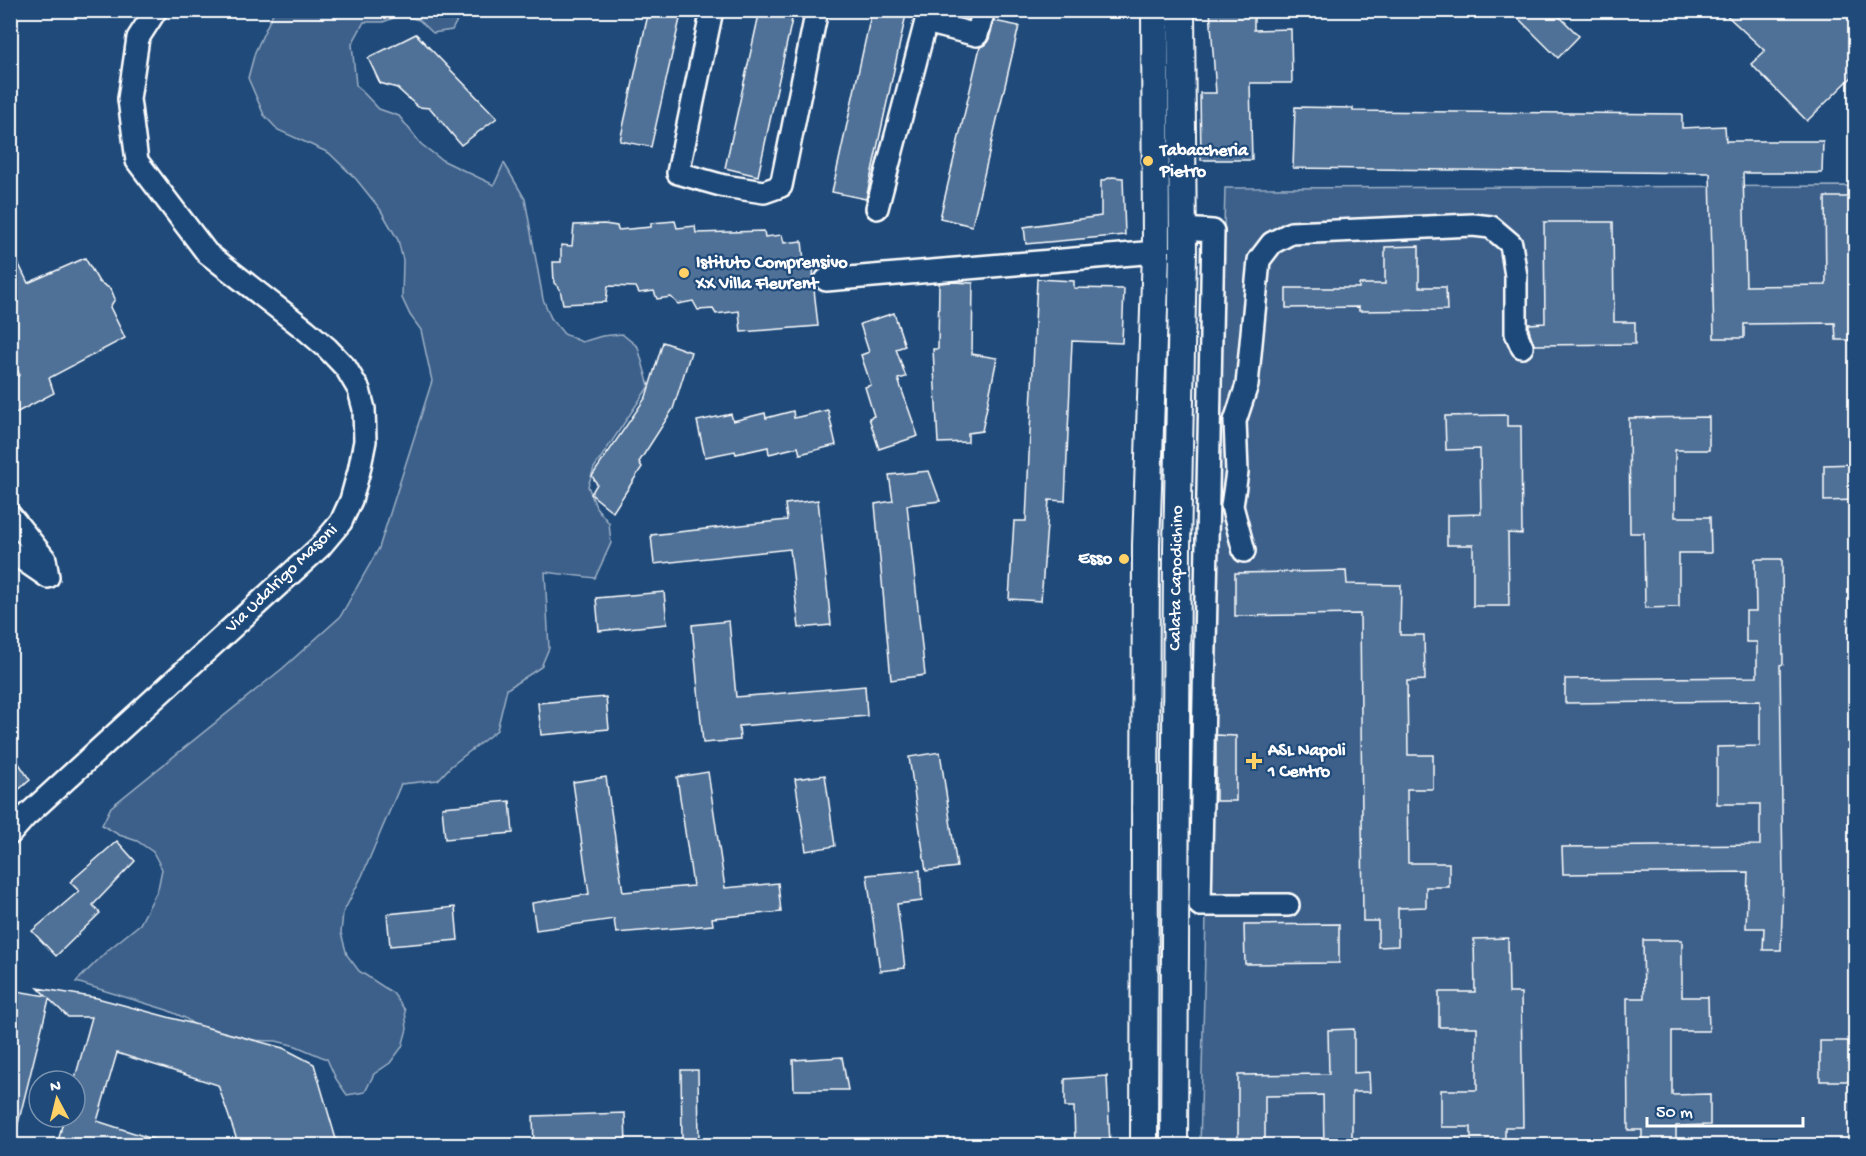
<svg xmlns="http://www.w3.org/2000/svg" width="1866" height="1156" font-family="'Gochi Hand',sans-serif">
<rect width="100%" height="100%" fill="#1f4a7a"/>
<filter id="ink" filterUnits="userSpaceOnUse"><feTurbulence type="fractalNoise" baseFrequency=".0167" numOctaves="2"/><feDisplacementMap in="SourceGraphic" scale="12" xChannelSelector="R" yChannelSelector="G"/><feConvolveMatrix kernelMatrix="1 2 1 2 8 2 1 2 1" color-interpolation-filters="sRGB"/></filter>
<g filter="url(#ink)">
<g fill="#3c618b" stroke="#9eb0c5" stroke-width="1.5">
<path d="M274 11H462L452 30 433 33 419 20 401 15 383 22H364L352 44 356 85 379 109 399 116 421 144 442 160 494 185 504 163 525 199 543 299 551 318 564 334 582 342 602 336 622 334 638 347 649 386 594 468 588 486 596 507 609 523 611 543 595 578 545 572 549 648 541 667 507 689 497 730 451 766 438 780 401 784 362 876 343 913 341 933 347 955 359 971 393 993 405 1010 407 1029 402 1047 390 1063 374 1074 365 1092 347 1095 336 1079 327 1059 296 1046 276 1041 237 1040 200 1029 185 1018 167 1010 76 982 108 950 140 924 158 889 162 869 153 852 137 841 119 835 102 825 111 807 283 668 340 617 379 548 432 381 421 330 410 315 402 298 403 260 398 240 380 209 356 179 329 153 278 130 264 115 248 78 255 52Z"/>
<path d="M1855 186V1145L1200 1146 1225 188Z"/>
</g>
<g fill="#507197" stroke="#fff" stroke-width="1.5">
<path d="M649 10H682L651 147 620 141Z"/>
<path d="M760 10H794L758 176 725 168Z"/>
<path d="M872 10H907L866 199 832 192Z"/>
<path d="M1210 10H1254V30L1291 29 1292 83H1250L1252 160H1201L1200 93H1216Z"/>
<path d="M1510 10H1553L1579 36 1558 58Z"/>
<path d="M1721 10H1856V73L1807 121 1751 64 1765 51Z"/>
<path d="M994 21 1019 26 972 226 940 218 980 47 986 44 989 39Z"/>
<path d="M416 34 497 118 461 145 430 108 418 107 397 88 380 83 368 58Z"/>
<path d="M1295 107 1353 108V111L1682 114V128L1725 126 1726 141H1823L1822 173H1743L1746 286 1826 285 1825 197H1856V340H1836L1835 323 1744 324V338H1714L1710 173 1293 168Z"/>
<path d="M1112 177 1123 178 1125 235 1026 244 1024 227 1101 216V181Z"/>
<path d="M675 221 677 228 695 226 696 233 764 231 765 237 782 235 784 243 802 241 804 261 814 260 813 280 818 326 741 332 739 311 716 314 713 309 698 310 693 301 678 304 671 297 657 299 654 291 639 293 636 287 608 286 606 302 563 304 560 289 554 283 553 262H561V245L572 246 574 225 604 224 617 226 618 230 651 227V223Z"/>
<path d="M1544 222H1613L1614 322H1635V344L1534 345 1529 330V324L1545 323Z"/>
<path d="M10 246 28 283 85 258 99 282 111 289 115 299 110 307 125 338 49 378 54 393 10 416V379L20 375 10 357Z"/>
<path d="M1419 246V287H1446L1447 310 1359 311V307L1286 308V288H1359V284H1385V247Z"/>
<path d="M1037 279 1074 281V288L1124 289 1122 343 1072 341 1065 501 1049 500 1041 601 1009 599 1014 521H1026Z"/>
<path d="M952 282 973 283 972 354 997 358 982 431 968 433V442L938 443 933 349H938L939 283Z"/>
<path d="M894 313 905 346 896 349 906 377 898 379 918 436 879 449 869 418 874 416 865 387 871 385 861 355 869 352 860 324Z"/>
<path d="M663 342 691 352 673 409 639 462 642 467 613 512 591 494 597 484 592 476 646 397Z"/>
<path d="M828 410 836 445 800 454 798 447 769 454 768 447 736 454 735 451 705 457 697 421 731 414 733 421 765 413 766 418 793 411 794 418Z"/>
<path d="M1507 415V426H1521L1522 534 1508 533 1509 606H1473V545H1447V515L1481 514 1480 449 1446 450 1445 416Z"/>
<path d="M1709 417V450H1675V517H1710L1711 553H1679V607L1645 608 1644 533H1630L1629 418Z"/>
<path d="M1854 464 1856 500 1824 501V465Z"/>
<path d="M929 471 940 501 907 505 925 675 891 680 875 504 893 501 889 475Z"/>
<path d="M818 500 831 625 799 628 790 549 654 564 651 535 787 520 785 504Z"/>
<path d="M1755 559H1782L1783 664 1780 665 1783 877 1781 950H1763L1764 928H1746L1748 872 1563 874 1562 847 1760 845V804H1717V747L1760 746V701L1565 703V679L1757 677V642H1746V611H1756Z"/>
<path d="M1346 571 1347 584 1401 585 1400 635H1424L1425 680 1407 681 1408 755H1433V789H1407L1408 863H1449V887H1426V907L1398 908V946L1378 947V921H1363L1360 614 1235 616V573Z"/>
<path d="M664 592 667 624 599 631 596 598Z"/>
<path d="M729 621 736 697 865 686 867 716 739 726 740 740 703 743 692 625Z"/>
<path d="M606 697 609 729 541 735 538 703Z"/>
<path d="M1216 735 1236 736V801H1216Z"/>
<path d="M10 750 30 780 10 797Z"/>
<path d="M940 752 957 867 926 871 909 757Z"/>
<path d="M708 772 725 888 778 883 781 912 712 918 713 925 616 933 614 919 536 930 532 903 589 894 573 782 606 777 623 892 693 886 677 777Z"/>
<path d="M825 775 835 846 806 851 795 779Z"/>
<path d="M510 801 513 833 445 839 442 807Z"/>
<path d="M117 841 135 861 93 905 100 913 56 956 32 931 79 891 70 882Z"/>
<path d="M920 870 922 901 897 904 905 968 880 971 867 875Z"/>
<path d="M455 907 458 940 390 946 387 914Z"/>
<path d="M1339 924V963L1245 964 1244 925Z"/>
<path d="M1508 938 1509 993H1521L1523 1127H1505V1146H1471V1127H1441V1090H1477V1027H1439V992H1475L1474 939Z"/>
<path d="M1643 940H1682V997H1708L1709 1031H1672V1095L1710 1094V1125L1676 1126V1146H1642V1130H1628L1627 998H1644Z"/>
<path d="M38 988 97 998 283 1048 314 1064 338 1146H239L218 1085 117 1053 97 1121 162 1142V1146H57L64 1117H75V1078L92 1017H68L49 999 17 1128 10 1127V990L46 996Z"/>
<path d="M1354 1029V1073L1369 1072 1370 1092H1352V1146H1324L1323 1095 1265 1096V1146H1238V1075L1329 1074 1328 1030Z"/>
<path d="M1820 1041H1856V1068H1852V1081H1820Z"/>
<path d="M842 1057 848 1090H794L793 1060Z"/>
<path d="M681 1070H698L699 1142H682Z"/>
<path d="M1107 1076 1110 1146H1075L1074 1107H1065V1079Z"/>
<path d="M625 1113 626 1146H534L533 1116Z"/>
</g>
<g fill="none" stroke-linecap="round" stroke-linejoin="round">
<g stroke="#fff" stroke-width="26">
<g id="minor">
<path d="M712 10 678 173 724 186 764 192 781 186 817 10"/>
<path d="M926 22 977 35 984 10"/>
<path d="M877 208 929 10"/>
<path d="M1183 229 1213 231 1200 905H1288"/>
<path d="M826 280 1156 252"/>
<path d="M10 515 45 559 48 577 10 551"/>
<path d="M1244 551 1232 506 1237 472 1235 421 1247 385 1259 260 1272 243 1291 233 1473 225 1491 227 1511 244 1516 276V333L1522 347"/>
<path d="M10 834 25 817 320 547 341 522 351 500 359 471 365 441 364 409 359 390 346 368 327 348 306 330 207 253 137 161 129 99 138 38 156 10"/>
</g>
</g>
<g stroke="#fff" stroke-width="30">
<g id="major">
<path d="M1144 1146 1146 545 1156 252 1155 10"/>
<path d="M1174 1146 1177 549 1183 252 1181 10"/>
</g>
</g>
<use href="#minor" stroke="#1f4a7a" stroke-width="21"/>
<use href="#major" stroke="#1f4a7a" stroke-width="26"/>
</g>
</g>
<g fill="#ffd166" stroke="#1f4a7a" stroke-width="2">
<circle cx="1148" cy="161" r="6"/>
<circle cx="684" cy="273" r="6"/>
<circle cx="1124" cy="559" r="6"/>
<path d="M1251 752h6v6h6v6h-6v6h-6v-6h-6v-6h6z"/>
</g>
<g text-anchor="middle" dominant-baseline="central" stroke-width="4.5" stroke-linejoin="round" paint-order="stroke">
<g font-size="18" font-weight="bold" fill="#fff" stroke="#1f4a7a" text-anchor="start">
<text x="1160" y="151">Tabaccheria<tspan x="1160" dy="21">Pietro</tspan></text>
<text x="696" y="263">Istituto Comprensivo<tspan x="696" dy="21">XX Villa Fleurent</tspan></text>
<text x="1112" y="559" text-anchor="end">Esso</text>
<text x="1268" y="751">ASL Napoli<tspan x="1268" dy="21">1 Centro</tspan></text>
</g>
<g font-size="18" fill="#fff" stroke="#1f4a7a">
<text transform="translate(1177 578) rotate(-89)">Calata Capodichino</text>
<text transform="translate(282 579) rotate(-44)">Via Udalrigo Masoni</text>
</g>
</g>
<rect width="1866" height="1156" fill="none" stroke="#1f4a7a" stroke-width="36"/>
<rect x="18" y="18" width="1830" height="1120" fill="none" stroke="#fff" stroke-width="2" filter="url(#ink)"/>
<g transform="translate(57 1099) rotate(353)"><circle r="28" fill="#1f4a7a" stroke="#7992af" stroke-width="1.5"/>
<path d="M0-4.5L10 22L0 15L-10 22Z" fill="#ffd166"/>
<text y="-9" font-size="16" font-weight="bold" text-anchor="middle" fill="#ffffff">N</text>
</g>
<path d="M1647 1117v9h156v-9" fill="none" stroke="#ffffff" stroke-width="3"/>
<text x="1656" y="1117" font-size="18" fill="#ffffff" stroke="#1f4a7a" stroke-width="4.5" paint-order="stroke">50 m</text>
</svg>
